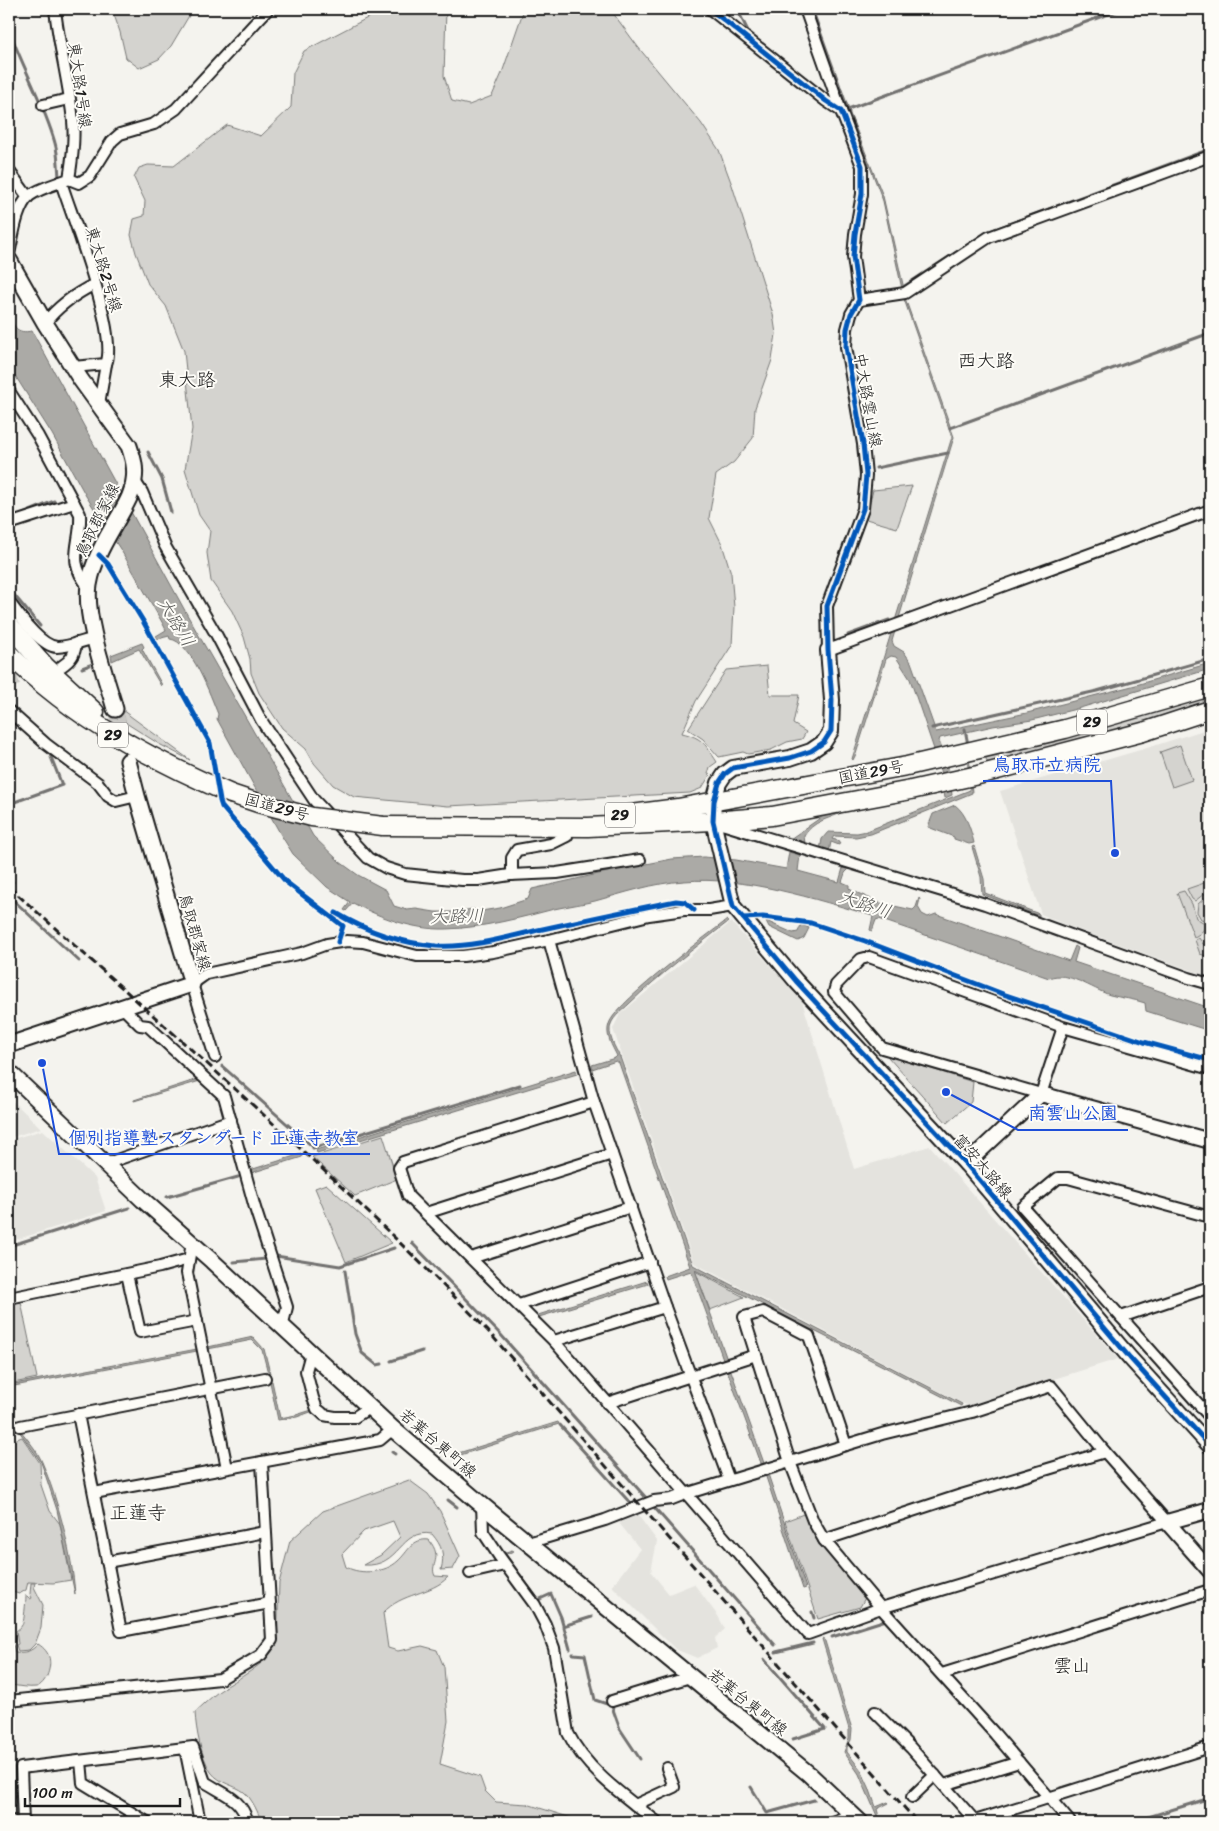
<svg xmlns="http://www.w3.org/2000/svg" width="1219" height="1831" font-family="Sriracha,'Klee One',sans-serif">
<rect width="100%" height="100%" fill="#f4f3ee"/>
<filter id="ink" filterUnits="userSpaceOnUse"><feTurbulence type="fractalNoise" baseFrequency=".02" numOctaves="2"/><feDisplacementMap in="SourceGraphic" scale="10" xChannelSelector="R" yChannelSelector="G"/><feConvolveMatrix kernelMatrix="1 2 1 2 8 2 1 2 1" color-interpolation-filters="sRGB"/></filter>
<g filter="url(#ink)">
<g fill="#e4e3de">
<path d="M1210 728V977L1063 924 1041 914 1000 791 1147 748Z"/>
<path d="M731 922 802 1001 854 1169 930 1146 1118 1359 968 1406 694 1263 613 1029 620 1014Z"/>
<path d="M9 1098 19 1107 41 1128 9 1138Z"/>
<path d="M43 1130 95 1178 106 1211 9 1242V1140Z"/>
<path d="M638 1515 657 1541 651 1572 669 1594 694 1584 718 1616 725 1629 715 1638 717 1648 697 1658 675 1649 612 1586 640 1549 619 1523Z"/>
</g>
<g fill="#d4d3cf" stroke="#787876">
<path d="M112 9H193L171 46 159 59 139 68 126 58 120 32Z"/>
<path d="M377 9H446L444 76 452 101 469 105 492 96 502 73 524 9H610L638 47 701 123 719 150 732 185 773 314 776 334 772 360 755 408 753 438 734 462 716 475 709 518 722 544 731 573 734 607 732 645 696 701 682 733C703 738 705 744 717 762L710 767 708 774 710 775 702 788 690 793 448 806 354 797 333 785 314 763 306 749 282 728 259 693 251 673 250 659 244 637 232 611 211 581 207 553 210 531 199 515 185 469 192 429 184 351 166 306 148 284 136 253 131 235 134 219 144 216 145 201 134 178 139 168 148 165 174 166 227 125 261 136 291 107 293 73 304 51 375 14Z"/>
<path d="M912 486 897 528 866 519 873 490Z"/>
<path d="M767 666 770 695H799L793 724 806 732 802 739 787 742 771 750 748 754 743 752 719 757 703 739 688 729 726 670Z"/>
<path d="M1210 694V703L1145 724 988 765 985 755Z"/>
<path d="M122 710 190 760 159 744 126 723Z"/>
<path d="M1180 745 1192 780 1172 787 1160 752Z"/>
<path d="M1210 881V894H1204L1195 901 1192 899 1187 889Z"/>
<path d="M1184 891 1192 904 1196 918 1206 924C1205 930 1199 935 1194 937L1177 893Z"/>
<path d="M1205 898H1210V921L1201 919 1197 912 1198 904Z"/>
<path d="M1199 938 1203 944 1210 948V957L1200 954 1195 940Z"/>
<path d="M890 1056 973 1082 971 1102 947 1123 888 1057Z"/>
<path d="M383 1135 397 1179 355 1196 312 1157Z"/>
<path d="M326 1184 392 1243 346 1262 315 1188Z"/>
<path d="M695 1271 744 1297 710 1310Z"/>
<path d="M21 1302 37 1378 9 1384V1304Z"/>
<path d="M22 1437 40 1463 41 1485 50 1511 60 1524 71 1580 53 1583 28 1582 26 1590 19 1594 9 1591V1442Z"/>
<path d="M409 1480 428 1494 440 1511 460 1556 453 1569 441 1570C445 1554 442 1546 432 1534 399 1528 401 1568 363 1565L381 1555 400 1537 393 1521 364 1531 342 1554 346 1567C361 1575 385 1573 398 1561 409 1551 412 1538 429 1540 444 1559 429 1564 435 1576L448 1577C431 1595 402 1592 383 1613L388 1648 398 1651 422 1646 437 1650 444 1667 448 1721 440 1764 480 1777 485 1791 496 1802 527 1804 584 1822H262C258 1813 252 1798 244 1792 235 1785 220 1784 211 1772 201 1756 196 1731 195 1712 202 1706 210 1698 218 1692 239 1677 265 1667 277 1643L279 1583 290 1541 323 1511Z"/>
<path d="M806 1513 818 1542 866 1596 860 1607 818 1619 785 1521Z"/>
<path d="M31 1583H35L34 1587 43 1605 41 1628 35 1644 29 1650 18 1651 16 1645 18 1644 16 1631C18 1629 21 1628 22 1625 24 1624 26 1600 26 1595L30 1599 32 1598 30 1594Z"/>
<path d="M9 1624 14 1626 11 1638 15 1652C25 1653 31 1652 38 1644 51 1652 52 1663 47 1676 45 1680 41 1686 36 1687 28 1688 18 1686 11 1685L12 1676 9 1672Z"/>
</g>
<g fill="#abaaa6" stroke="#72716f">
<path d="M848 109 883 196 904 289H902L883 201Z"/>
<path d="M905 298 954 437 892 641 894 646 904 652 911 662 936 732 1027 713 1136 685 1210 663V669L1080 708 1032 720 993 726 940 738 939 741 948 765 952 795 945 798 939 764 910 679 896 657 891 656 886 659 856 754 853 760 852 759 952 437 904 299Z"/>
<path d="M9 313C14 327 16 334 32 331L189 618 313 836 340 862 358 875 386 890 394 906 407 910 416 909 435 912H456L472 909 481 911 500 908 528 899 532 889 616 870 672 859 704 857 736 860 786 869 789 852 800 855 798 871 839 882 843 868 849 869 845 873 842 882 849 885V888L851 890 880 903 913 910 916 907 919 898 920 899 918 907 922 914 928 917 936 914 1069 961 1075 946 1078 948 1074 962 1210 1008V1031L1146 1011 1145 1003C1134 999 1121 998 1110 995 1092 989 1067 970 1049 978L879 919 876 920 872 931 870 930 873 916C815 899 744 876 684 881 654 883 624 893 595 901 582 904 568 906 554 909 520 918 482 928 446 929 414 930 381 918 353 903L346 911 344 910 350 902 327 887 293 854 281 835 217 719 218 714C211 697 191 641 170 639L169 636 158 639 156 636 166 630 163 624 122 552 86 496 52 434 9 366V340L12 337 9 330Z"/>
<path d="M142 643 144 647 142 649 162 685 161 686 139 649 112 661 111 655Z"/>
<path d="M969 754 972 793 871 834 856 837 834 836 832 839 840 841 839 845 831 842 829 852 820 850 822 839 828 832 857 833 867 831 970 790 967 755Z"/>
<path d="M955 805C966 813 971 830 974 843L969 844 954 839V837L928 827 933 814Z"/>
<path d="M841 813C828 819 813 821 804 836L805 843 790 839 823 816Z"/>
<path d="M974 846 984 879 985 893 1039 914V916L982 894 981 877 972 847Z"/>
<path d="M727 920 728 922C695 948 660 974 629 1004 623 1010 614 1016 611 1024 607 1035 615 1047 620 1057L693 1265 962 1404 961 1406 695 1270 769 1477 806 1588 803 1589 766 1477 691 1271 666 1279 665 1276 690 1267 619 1063 616 1061 592 1069V1065L615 1058 617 1056C612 1046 605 1035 609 1024 615 1003 705 937 727 920Z"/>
<path d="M766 921 793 933 798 932 801 925 809 928 804 938 798 941 769 927Z"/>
<path d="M576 1070 577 1074 317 1153 316 1150Z"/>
<path d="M198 1079 200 1081 134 1101V1100Z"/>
<path d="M301 1154 302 1157 251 1173 250 1170Z"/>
<path d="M647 1281 648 1284 539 1317 538 1315Z"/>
<path d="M253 1337 264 1349 270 1373H268L262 1350 252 1340 208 1349V1347Z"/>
<path d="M197 1349V1351L9 1387V1385Z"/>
<path d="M272 1381 280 1418 296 1415 315 1409 316 1410 297 1417 278 1420 270 1382Z"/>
<path d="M558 1422 559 1424 454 1457 452 1455Z"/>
<path d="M20 1430C28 1440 37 1450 42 1462 58 1500 72 1553 75 1594L57 1510 41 1462 19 1431Z"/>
<path d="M512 1550 514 1551 506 1554 539 1599 538 1600 503 1553Z"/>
<path d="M824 1638 852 1729 851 1740 847 1747V1752L861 1770 869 1787 876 1807 888 1802 889 1803 877 1809 879 1817 877 1816 859 1774 844 1752 849 1738V1729L822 1639Z"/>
</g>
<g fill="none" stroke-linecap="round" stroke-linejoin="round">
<g stroke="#72716f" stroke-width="3">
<path d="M737 9 748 31"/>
<path d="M812 9 849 112"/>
<path d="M9 29C22 67 44 103 55 143 58 153 58 166 59 177"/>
<path d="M848 109 1122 9"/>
<path d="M903 287 987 232 1210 149"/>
<path d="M950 428 1210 333"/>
<path d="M148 452 162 479 171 512"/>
<path d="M876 468 948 453"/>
<path d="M23 514 54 501"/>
<path d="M1051 574 1210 516"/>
<path d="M9 589 40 626"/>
<path d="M922 621 956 608"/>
<path d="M848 635 889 620"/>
<path d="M82 668 90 665"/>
<path d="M9 717 27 734"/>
<path d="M932 728 1097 691 1210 659"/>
<path d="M965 729 968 745"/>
<path d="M9 804 62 785 49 752"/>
<path d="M9 878 13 882"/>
<path d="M9 896 79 961"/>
<path d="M222 1066 313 1147"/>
<path d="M313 1148 520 1085"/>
<path d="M167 1197 238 1177"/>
<path d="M412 1243 501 1335 648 1500"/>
<path d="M9 1246 129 1208"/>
<path d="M276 1256 340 1266 394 1248"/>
<path d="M234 1262 266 1259"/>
<path d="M345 1271 355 1334 362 1353 377 1365 382 1364"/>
<path d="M391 1361 422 1351"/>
<path d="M560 1425 632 1505"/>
<path d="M392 1452 395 1454"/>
<path d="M448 1500 457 1507"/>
<path d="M653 1506 775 1645"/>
<path d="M540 1599 551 1594 561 1617 570 1649"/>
<path d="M812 1612 814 1618"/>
<path d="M563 1626 592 1617"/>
<path d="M832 1637 886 1620"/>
<path d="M776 1652 813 1643"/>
<path d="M573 1654 585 1655 595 1700 610 1705"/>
<path d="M764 1659 825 1729 793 1739"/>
<path d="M611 1704 620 1729 640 1759"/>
<path d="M751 1787 767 1813 814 1800"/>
<path d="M1132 1822 1210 1798"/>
</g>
<path stroke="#c9c8c4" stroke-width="10" stroke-dasharray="10 5" stroke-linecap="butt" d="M9 683 34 675"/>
<path stroke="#c9c8c4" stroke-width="15" stroke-dasharray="15 8" stroke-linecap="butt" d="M115 709 125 748"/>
<g stroke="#1c1c1c" stroke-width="14">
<g id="minor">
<path d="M710 9 826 101 841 111 862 166V194L855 234 853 257 859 300 851 314 847 329 846 347 863 444 866 475 863 509 827 606 828 650 1210 510"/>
<path d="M805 9 841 111"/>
<path d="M43 105 69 99"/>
<path d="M9 171 28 197"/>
<path d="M69 179 79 183 90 176 112 141 120 134 154 124 176 109 268 9"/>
<path d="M61 182C72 217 119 334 106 364L73 367"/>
<path d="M9 254C13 238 16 208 29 196 40 188 56 184 69 179 72 161 75 140 73 121 69 83 59 47 55 9"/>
<path d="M859 300 905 293 989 237 1210 156"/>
<path d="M45 323C58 306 75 294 95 284"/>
<path d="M9 391 38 436 80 514C82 544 65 560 89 587"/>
<path d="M99 404 106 364"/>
<path d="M134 480 142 492 165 546 217 636 261 720 314 800 368 858 386 868 405 874 462 880H478L510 875 557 873 640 860"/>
<path d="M9 524 74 503"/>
<path d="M9 602C19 615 40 646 57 647 69 647 83 641 95 638"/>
<path d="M62 666C71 660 75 654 76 643"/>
<path d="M9 711 46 744 98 783 108 796 116 801 137 796"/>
<path d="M722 824 985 904 1189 978 1210 984"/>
<path d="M512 875V858L517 850 551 844 567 836"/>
<path d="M549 940 594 1102 665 1307 729 1480"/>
<path d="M123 1008 140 1025 148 1026 224 1096 255 1208 287 1307 282 1327"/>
<path d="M1063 1027 1041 1094 882 1048 834 992 836 985 861 959 869 957 1063 1027 1210 1069"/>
<path d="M215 1057 192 984 206 974 302 953 327 944 347 941 363 942 417 956H463L493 952 549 940 649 915 684 910H709L733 906"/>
<path d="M105 1164 231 1120"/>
<path d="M426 1213 612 1154"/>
<path d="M1210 1217 1068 1178H1058L1023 1207 1210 1417"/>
<path d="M192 1242 187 1273 227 1468"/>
<path d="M471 1258 631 1207"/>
<path d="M127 1274 140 1332 197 1321"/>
<path d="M9 1298 160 1267 189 1259"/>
<path d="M519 1305 650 1262"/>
<path d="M1121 1317 1210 1287"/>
<path d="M554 1341 665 1307"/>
<path d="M311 1353 306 1371 313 1398 317 1409 321 1412 324 1415 335 1417H355L370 1407"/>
<path d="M756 1355 744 1317 763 1312 809 1336 846 1445"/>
<path d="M607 1403 756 1355 790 1462 813 1521 824 1540 881 1608 995 1734 1070 1822"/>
<path d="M78 1414 121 1631 270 1603"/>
<path d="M20 1426 265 1378"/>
<path d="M94 1493 380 1440 393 1429"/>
<path d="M482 1504 483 1532 499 1556 535 1605 545 1624 554 1648 568 1733C586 1770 625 1797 657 1822"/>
<path d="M824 1540 961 1495 1105 1452"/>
<path d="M528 1543 605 1520 654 1501 672 1499 685 1494 882 1434 972 1412 1051 1386 1105 1452 1167 1522 881 1608 808 1634 554 1341 408 1196 399 1168 403 1162 594 1102"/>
<path d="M107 1562 265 1532"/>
<path d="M470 1573 505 1565"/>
<path d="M942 1674 1210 1590"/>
<path d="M9 1701 220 1679 261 1655 272 1640 262 1462"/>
<path d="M612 1701 690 1677"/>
<path d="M875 1712 911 1748 976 1822"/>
<path d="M185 1748 200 1822"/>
<path d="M81 1761 83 1783 147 1822"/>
<path d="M944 1785 1019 1762"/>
<path d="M912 1797 935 1775"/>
<path d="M635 1805 674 1787 667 1768"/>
<path d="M9 1821 24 1822"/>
<path d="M975 1821 1210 1747"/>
<path d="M23 1822 21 1768 193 1747 205 1782C225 1795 240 1797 248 1822"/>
<path d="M832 1822 853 1814"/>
</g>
</g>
<g stroke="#1c1c1c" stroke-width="18">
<g id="tertiary">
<path d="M828 650 832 700 831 731 824 742 811 751 790 758 733 768 725 774 719 783 714 801 713 821 733 906 796 981 966 1164 1130 1358 1210 1446"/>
<path d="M966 1164 1041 1094 1210 1141"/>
<path d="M1210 1510 1167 1522 1210 1571"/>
</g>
</g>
<g stroke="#1c1c1c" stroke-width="19">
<g id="secondary">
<path d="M9 260 45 323 81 380 129 446C133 458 136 468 134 480 133 493 126 504 120 515 107 537 93 560 89 585 84 617 106 677 115 709"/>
<path d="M9 1045 192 984 137 796 128 761"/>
<path d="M9 1072 143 1200 212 1261 393 1429 476 1500 809 1774 860 1822"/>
</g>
</g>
<g stroke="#1c1c1c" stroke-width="21">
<g id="trunk">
<path d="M9 625 45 666 95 712"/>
<path d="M9 654C74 718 148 758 231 794"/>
<path d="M624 815 678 808 907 766 1065 729 1210 687"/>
<path d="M383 826 588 827 713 821 772 816 911 790 978 775 1143 732 1210 710"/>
</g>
</g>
<use href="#minor" stroke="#fdfcf7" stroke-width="10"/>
<use href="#tertiary" stroke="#fdfcf7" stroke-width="14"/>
<use href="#secondary" stroke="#fdfcf7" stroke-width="15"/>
<use href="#trunk" stroke="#fdfcf7" stroke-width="18"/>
<path stroke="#1c1c1c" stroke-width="3" stroke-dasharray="8 4" stroke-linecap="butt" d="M9 887C171 1032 336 1174 487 1330L917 1822"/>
<g stroke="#1c1c1c" stroke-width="21" stroke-linecap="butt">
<path id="trunk-bridge" d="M231 794 258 803 312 817 383 826"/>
</g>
<use href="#trunk-bridge" stroke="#fdfcf7" stroke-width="18"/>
<g stroke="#fdfcf7" stroke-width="8">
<g id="cycleway">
<path d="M710 9 826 101 841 111 862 166V194L855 234 853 257 859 300 851 314 847 329 846 347 863 444 866 475 863 509 827 606 828 650 832 700 831 731 824 742 811 751 790 758 733 768 725 774 719 783 714 801 713 821 733 906 796 981 966 1164 1130 1358 1210 1446"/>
<path d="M99 555 108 564 143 621 210 743 220 801 222 807 286 882 343 926 338 942"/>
<path d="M336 913C366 931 401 943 436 946 470 948 505 938 538 930 584 920 630 910 676 901L685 902 694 910"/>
<path d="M743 918 763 917 811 923 865 941 1003 994 1144 1042 1210 1060"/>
</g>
</g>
<use href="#cycleway" stroke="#0057b8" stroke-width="5"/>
</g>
</g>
<g text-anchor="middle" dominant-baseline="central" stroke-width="4" stroke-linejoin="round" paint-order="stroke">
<g fill="#fdfcf7" stroke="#605f5e" stroke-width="1">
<rect x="1077" y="709.5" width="30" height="25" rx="4"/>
<rect x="98" y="722.5" width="30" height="25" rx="4"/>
<rect x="605" y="802.5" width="30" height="25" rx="4"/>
</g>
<g font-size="15" font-weight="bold" fill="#1c1c1c">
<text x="1092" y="722">29</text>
<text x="113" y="735">29</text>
<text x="620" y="815">29</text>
</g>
<g font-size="16" fill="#1c1c1c" stroke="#fdfcf7">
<text transform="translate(80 85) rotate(82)">東大路1号線</text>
<text transform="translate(104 269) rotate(73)">東大路2号線</text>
<text transform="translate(868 400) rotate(80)">中大路雲山線</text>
<text transform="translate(97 520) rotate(-64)">鳥取郡家線</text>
<text transform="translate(871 772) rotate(-11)">国道29号</text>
<text transform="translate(277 807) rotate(15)">国道29号</text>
<text transform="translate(195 932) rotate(74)">鳥取郡家線</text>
<text transform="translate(983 1166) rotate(49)">富安大路線</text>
<text transform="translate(438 1443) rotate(41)">若葉台東町線</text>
<text transform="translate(748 1702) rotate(39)">若葉台東町線</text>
</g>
<g font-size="18" font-style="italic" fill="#5c5c5a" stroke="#fdfcf7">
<text transform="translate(176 622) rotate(59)">大路川</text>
<text transform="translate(865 904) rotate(18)">大路川</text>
<text transform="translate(457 916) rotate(-1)">大路川</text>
</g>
<g font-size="19" fill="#1c1c1c" stroke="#fdfcf7">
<text x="986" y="360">西大路</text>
<text x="187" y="379">東大路</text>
<text x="138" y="1512">正蓮寺</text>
<text x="1072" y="1665">雲山</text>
</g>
</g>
<path fill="none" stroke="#1d4ed8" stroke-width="2" d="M1115 853L1111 781H983M946 1092L1018 1130H1128M42 1063L59 1154H370"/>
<g fill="#1d4ed8" stroke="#fdfcf7" stroke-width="2">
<circle cx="1115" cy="853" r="5"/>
<circle cx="946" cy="1092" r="5"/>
<circle cx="42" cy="1063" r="5"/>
</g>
<g font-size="18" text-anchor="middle" font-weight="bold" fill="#1d4ed8" stroke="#fdfcf7" stroke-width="4" stroke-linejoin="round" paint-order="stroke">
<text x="1047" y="771">鳥取市立病院</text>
<text x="1073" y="1119">南雲山公園</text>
<text x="214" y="1144">個別指導塾スタンダード 正蓮寺教室</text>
</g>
<rect width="1219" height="1831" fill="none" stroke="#fdfcf7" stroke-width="30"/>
<rect x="15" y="15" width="1189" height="1801" fill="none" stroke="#1c1c1c" stroke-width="2" filter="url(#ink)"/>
<path d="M25 1798v8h155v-8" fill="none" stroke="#1c1c1c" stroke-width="2.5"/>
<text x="32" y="1798" font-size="15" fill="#1c1c1c" stroke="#fdfcf7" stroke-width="4" paint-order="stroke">100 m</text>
</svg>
